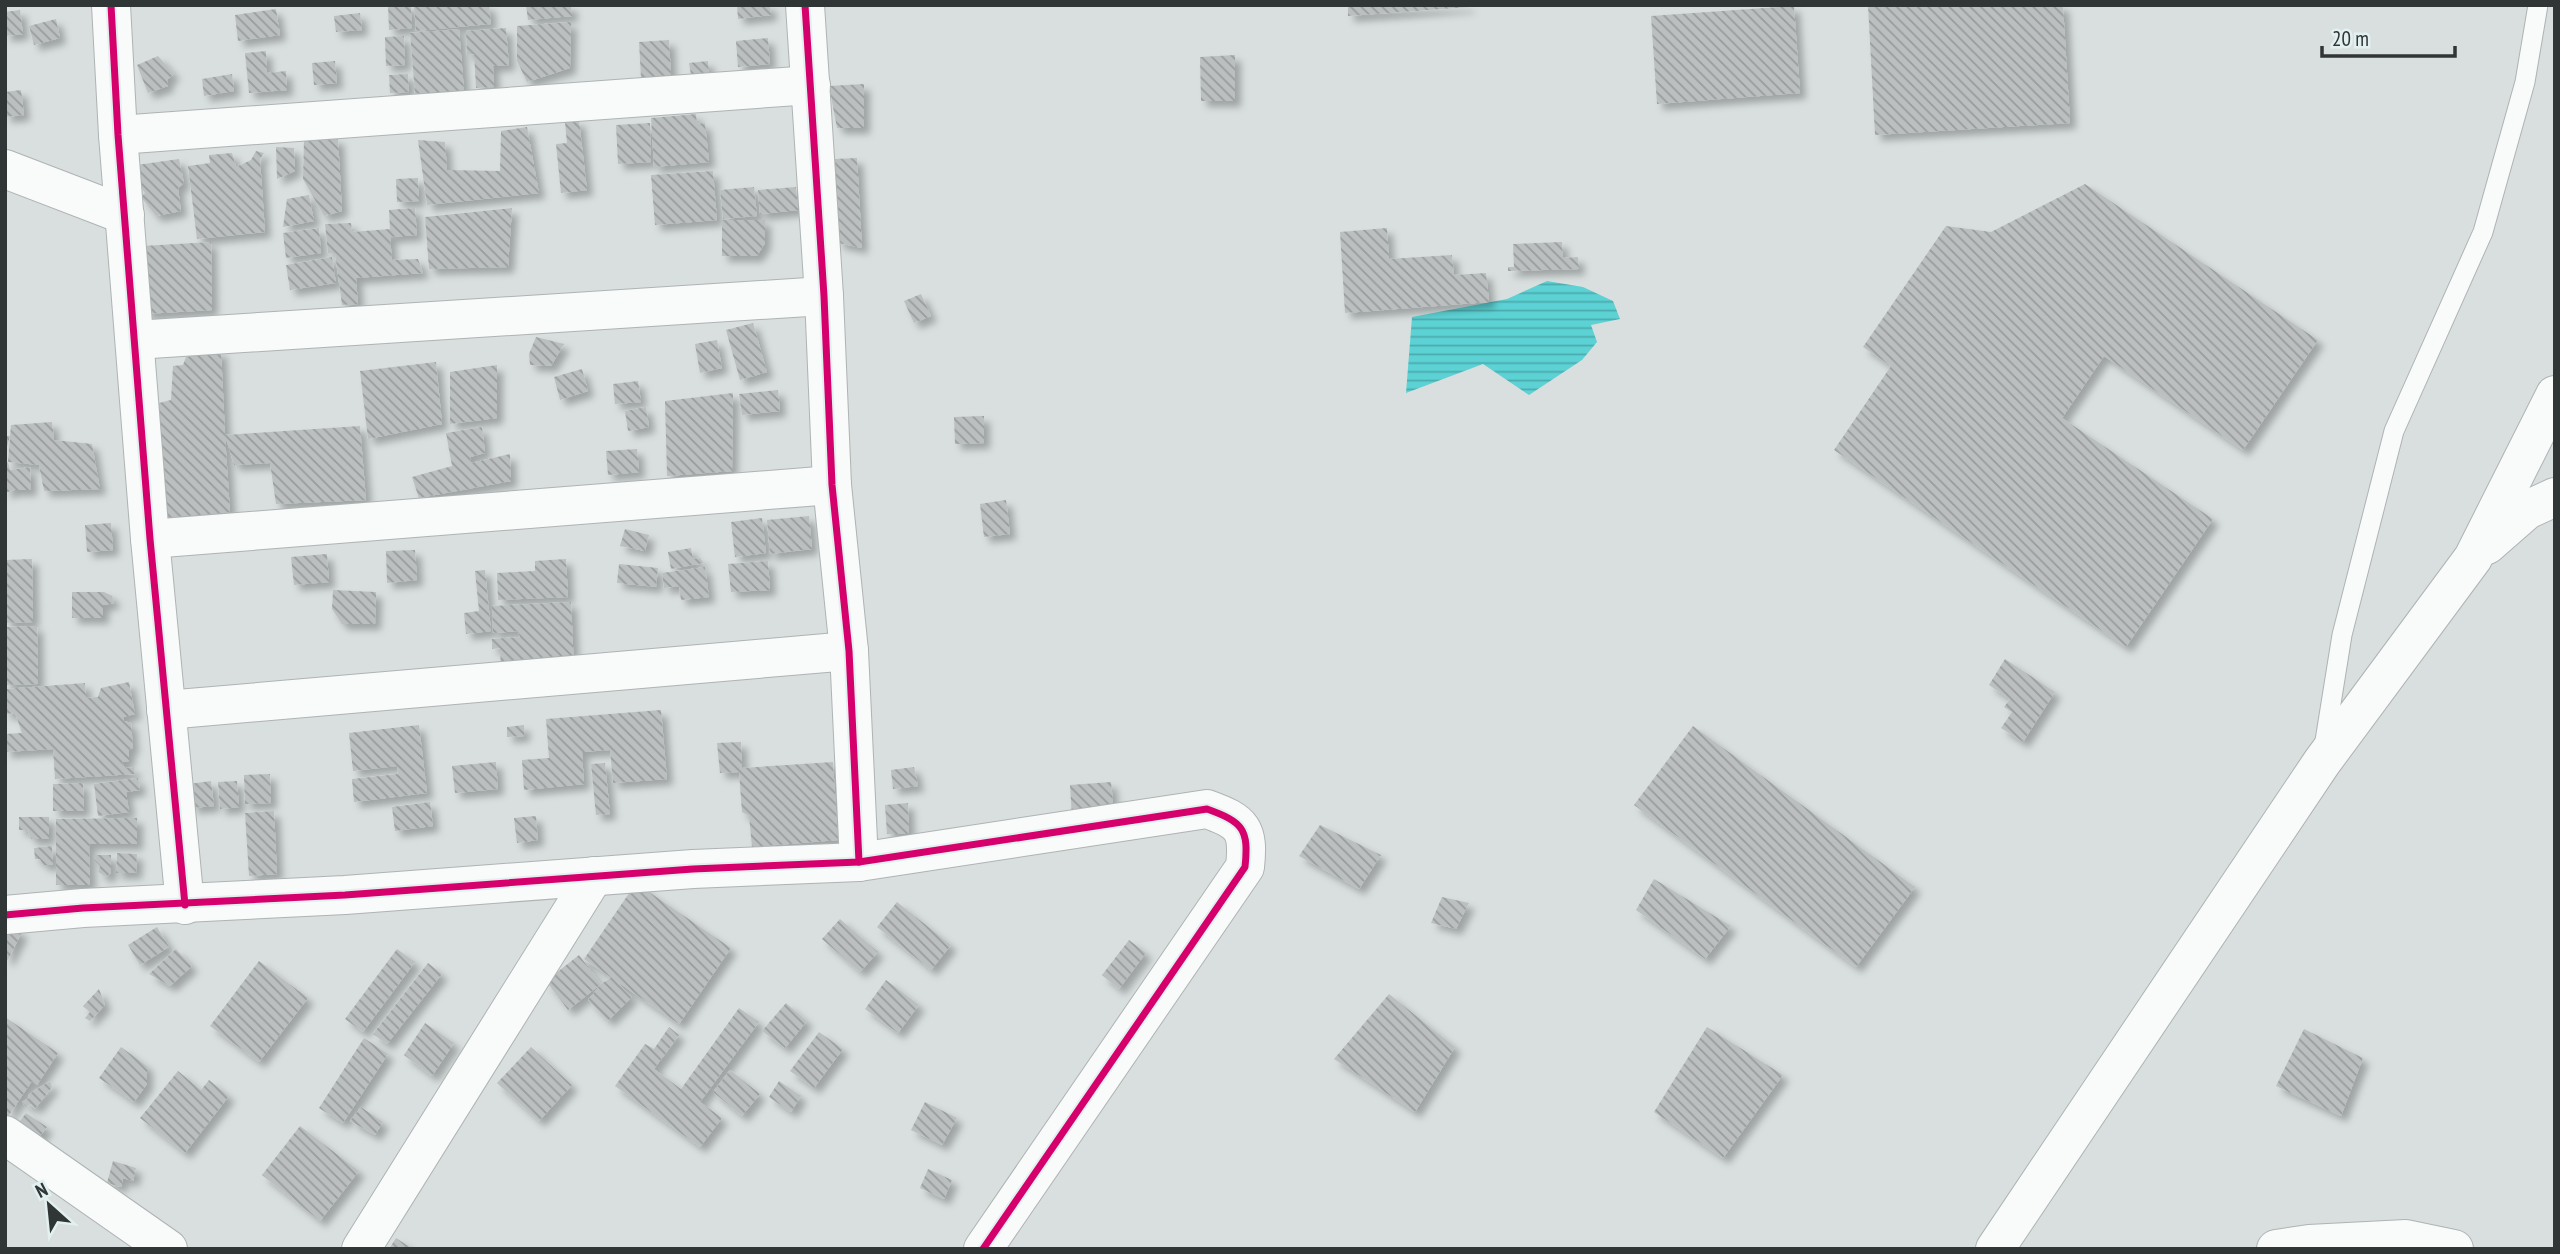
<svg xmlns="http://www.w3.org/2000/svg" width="2560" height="1254" font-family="'PT Sans Narrow',sans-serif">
<defs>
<pattern id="water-rules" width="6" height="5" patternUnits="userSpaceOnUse" patternTransform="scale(1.75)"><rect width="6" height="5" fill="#5cd2d4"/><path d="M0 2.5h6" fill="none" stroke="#4cabad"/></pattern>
<pattern id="building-back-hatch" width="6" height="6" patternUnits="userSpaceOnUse" patternTransform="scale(1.75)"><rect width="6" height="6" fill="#bbbfbf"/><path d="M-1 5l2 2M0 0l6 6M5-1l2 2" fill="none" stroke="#989c9c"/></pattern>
<filter id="shadow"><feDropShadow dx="6" dy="6" stdDeviation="3.5" flood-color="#0004"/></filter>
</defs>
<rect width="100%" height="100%" fill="#d9dfdf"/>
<path fill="url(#water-rules)" d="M1547 281 1583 287 1613 301 1620 319 1591 325 1597 342 1582 360 1529 395 1483 364 1406 393 1412 317 1507 299Z"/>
<g fill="url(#building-back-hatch)" filter="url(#shadow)">
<path d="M411 5 412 28 389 30 388 6Z"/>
<path d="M428 5H489L491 24 416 31 414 7Z"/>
<path d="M526 5H571L572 16 528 20Z"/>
<path d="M737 5H770L771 15 738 19Z"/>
<path d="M1348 5H1468L1469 7 1348 16Z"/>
<path d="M1868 5H2063L2070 123 1875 135Z"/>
<path d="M1794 6 1800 93 1657 104 1651 16Z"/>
<path d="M276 9 280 35 238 41 235 15Z"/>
<path d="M20 10 23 34 5 36V12Z"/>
<path d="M360 13 362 30 336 32 334 16Z"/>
<path d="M56 19 60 38 34 45 29 26Z"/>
<path d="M571 22 570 68 527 82 517 61V26Z"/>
<path d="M506 28 509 65 493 66 494 87 476 88 474 54 467 55 466 31Z"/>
<path d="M459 29 464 91 415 94 410 33Z"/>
<path d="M404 36 405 65 386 66 385 37Z"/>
<path d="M768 38 770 64 738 67 736 41Z"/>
<path d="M669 40 671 76 641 78 639 42Z"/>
<path d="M266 51 267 73 286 71 287 90 249 93 245 53Z"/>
<path d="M1235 55V101H1201L1200 57Z"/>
<path d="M158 56 174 74 167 80 168 86 148 93 137 65Z"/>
<path d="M335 61 337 83 314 85 312 63Z"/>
<path d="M708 61 709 74 691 75 689 63Z"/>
<path d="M232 74 234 91 204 96 202 79Z"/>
<path d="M408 74 409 92 390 93 389 75Z"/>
<path d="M864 84V128H837L829 86Z"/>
<path d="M21 90 24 115 5 117V92Z"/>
<path d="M696 114 697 124 705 123 709 162 654 167 651 118Z"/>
<path d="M579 120 587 190 561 193 556 144 567 143 565 122Z"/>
<path d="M650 123 651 162 618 164 616 125Z"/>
<path d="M527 127 539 193 427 205 418 140 445 142 447 170 500 171 501 131Z"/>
<path d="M338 138 342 211 324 216 303 179 304 139Z"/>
<path d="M276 147 294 148 295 171 277 179Z"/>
<path d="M256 151 264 153 260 159 265 232 197 239 188 166 210 163 209 155 232 153 236 167 251 160Z"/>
<path d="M857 158 862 248 838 243 834 159Z"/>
<path d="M179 159 184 183 178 188 181 211 156 216 141 197 145 193 140 186 137 165Z"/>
<path d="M713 171 717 220 655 225 651 175Z"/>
<path d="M418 178 419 201 397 202 396 179Z"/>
<path d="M2085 184 2318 340 2243 450 2104 356 2062 418 2213 519 2126 647 1834 450 1891 366 1863 347 1946 226 1991 232Z"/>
<path d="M754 187 757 216 723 219 720 190Z"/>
<path d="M796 187 798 210 760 214 758 190Z"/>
<path d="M309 195 314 221 283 227 287 199Z"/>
<path d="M415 208 417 235 390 237 392 260 418 259 423 273 356 278 358 304 342 305 335 253H328L325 224 351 223 352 232 390 229 389 210Z"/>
<path d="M512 208 508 267 429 269 425 217Z"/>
<path d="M722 220H765V243L757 256H722Z"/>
<path d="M319 228 321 253 286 258 283 233Z"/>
<path d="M1387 228 1389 259 1452 255 1454 275 1486 273 1489 302 1345 313 1340 232Z"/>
<path d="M211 242 212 310 145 314 143 246Z"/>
<path d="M1562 242 1563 258 1578 257 1579 269 1508 271V267H1514L1513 244Z"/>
<path d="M332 257 336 283 290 290 286 265Z"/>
<path d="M921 294 931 316 914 323 904 301Z"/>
<path d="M753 323 767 372 740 380 726 330Z"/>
<path d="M536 337 564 344 551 366 530 365 529 354Z"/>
<path d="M717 340 722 368 700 373 695 344Z"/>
<path d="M221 350 225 435 360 426 366 500 276 504 270 463 234 465 225 435 230 512 156 519 151 405 171 400 173 366 183 365 186 357Z"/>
<path d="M436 362 442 424 368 439 360 371Z"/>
<path d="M497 365V418L450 424V372Z"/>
<path d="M582 369 588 391 560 400 554 377Z"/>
<path d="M638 381 641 402 615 404 613 384Z"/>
<path d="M778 390 780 411 742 415 739 394Z"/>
<path d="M733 393 732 471 667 476 665 401Z"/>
<path d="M646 407 649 427 628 431 625 411Z"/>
<path d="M984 416V443L955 444 954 417Z"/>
<path d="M52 422 54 440 92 444 100 489 44 491 39 465 8 462 10 436 6 450 5 436H10L11 425Z"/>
<path d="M482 427 485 453 470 457 471 463 510 454 511 481 419 498 412 477 452 466 446 433Z"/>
<path d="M637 449 639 472 608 475 606 451Z"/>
<path d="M8 462 10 470 30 467 31 490H14L5 493V464Z"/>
<path d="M1006 500 1010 534 984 537 980 504Z"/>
<path d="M809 516 812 549 770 554 767 520Z"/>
<path d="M762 518 766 553 735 557 731 522Z"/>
<path d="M111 523 113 550 87 552 85 525Z"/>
<path d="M625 529 649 535 645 551 620 546Z"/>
<path d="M691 548 693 559 700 558 704 563 671 569 668 552Z"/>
<path d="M415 550 417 580 387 583 386 551Z"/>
<path d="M327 554 329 582 294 585 291 557Z"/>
<path d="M32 559 33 622 5 623V560Z"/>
<path d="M566 559 568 597 498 600 497 573 535 571V561Z"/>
<path d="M768 561 770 590 731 592 728 564Z"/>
<path d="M619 564 658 568 656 587 617 583Z"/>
<path d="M705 567 709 597 681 600 679 586 664 588 662 573Z"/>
<path d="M485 570 491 631 466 634 464 613 479 611 475 571Z"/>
<path d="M333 590 376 592 375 624H342L332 609Z"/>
<path d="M72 592H104L112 596 114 603 103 605V618H72Z"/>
<path d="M571 602 574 668 501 672 500 648 492 649V639L520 637 518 631 493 633 492 606Z"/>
<path d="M37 626 38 684 5 685V627Z"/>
<path d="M2005 659 2055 692 2023 742 2001 728 2012 712 2004 707 2010 699 1989 685Z"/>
<path d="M129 682 135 714 123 717 124 721 131 723 133 748 129 750V761L122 762 125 768 134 767V774L55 779 53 749 5 752V734L22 733 15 713 5 714V689L85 683 86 698 98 697 101 688Z"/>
<path d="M661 710 667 779 613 783 610 750 582 752 584 784 524 790 522 760 549 758 546 719Z"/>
<path d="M419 725 427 793 354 802 352 779 398 774 397 766 353 771 349 733Z"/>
<path d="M524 725V736L507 737V727Z"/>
<path d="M1693 726 1915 887 1856 967 1634 805Z"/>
<path d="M741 742 742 768 833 762 838 840 752 847 749 816 742 812 739 772 720 773 717 743Z"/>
<path d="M496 762 498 789 455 793 452 766Z"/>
<path d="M605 763 610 814 596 815 591 764Z"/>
<path d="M914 767 918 786 893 789 891 770Z"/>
<path d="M270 774 271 803 245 804 244 775Z"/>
<path d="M138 778 140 790 126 792 129 812 98 816 94 784Z"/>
<path d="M211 781 214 806 192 808 189 784Z"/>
<path d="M237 781 239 807 220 809 218 782Z"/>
<path d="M1111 782 1114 814 1072 817 1070 785Z"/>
<path d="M83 783 84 811H53V784Z"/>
<path d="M430 802 433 826 395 831 392 807Z"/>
<path d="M908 803 909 834H887L885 805Z"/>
<path d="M274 811 277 874 249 876 245 813Z"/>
<path d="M536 816 538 840 517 843 514 818Z"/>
<path d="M19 817H49V839H31L27 830H19Z"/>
<path d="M137 818V844H89L90 885H56V819Z"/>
<path d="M1320 825 1381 855 1359 889 1299 856Z"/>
<path d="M52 846 53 865H43L40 859H35L34 848Z"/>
<path d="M117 853 137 854 136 873H116Z"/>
<path d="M94 855H111V873L106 877 98 872 100 866 94 860Z"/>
<path d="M1654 879 1731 926 1705 959 1636 910Z"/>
<path d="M636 883 731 948 679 1024 584 959Z"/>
<path d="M1442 897 1469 903 1456 929 1431 923Z"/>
<path d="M897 902 951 945 931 970 877 927Z"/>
<path d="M840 919 878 952 860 972 822 939Z"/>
<path d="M5 924 22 932 8 960 5 959Z"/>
<path d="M157 927 169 947 140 965 128 945Z"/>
<path d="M1129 940 1146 953 1119 989 1102 975Z"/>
<path d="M176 949 192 966 170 986 149 974Z"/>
<path d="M397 949 415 962 363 1032 345 1019Z"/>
<path d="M579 955 601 984 568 1010 546 981Z"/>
<path d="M259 961 308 998 259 1062 210 1026Z"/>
<path d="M428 963 442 974 387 1044 373 1034Z"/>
<path d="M612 977 632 997 608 1021 588 1000 601 984Z"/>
<path d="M886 980 919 1005 898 1033 865 1009Z"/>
<path d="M99 989 105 1005 90 1021 85 1018 90 1012 83 1006Z"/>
<path d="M1389 994 1455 1047 1415 1112 1334 1059Z"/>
<path d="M786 1003 807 1021 785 1048 762 1031Z"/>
<path d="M739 1008 759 1022 700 1102 722 1118 700 1147 615 1086 645 1044 654 1049 669 1027 679 1035 654 1069 681 1089Z"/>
<path d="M5 1017 58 1053 37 1085 32 1081 7 1118Z"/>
<path d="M425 1023 454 1043 432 1076 404 1055Z"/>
<path d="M1707 1027 1783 1075 1723 1158 1654 1112Z"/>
<path d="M2304 1029 2363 1058 2341 1116 2276 1086Z"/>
<path d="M819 1032 843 1049 814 1088 790 1071Z"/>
<path d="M364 1038 388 1054 343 1123 319 1108Z"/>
<path d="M121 1047 147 1066V1084L134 1102 99 1078Z"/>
<path d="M531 1047 572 1085 539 1121 497 1083Z"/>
<path d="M730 1070 760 1094 742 1116 713 1092Z"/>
<path d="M178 1071 201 1090 209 1080 229 1096 185 1153 140 1118Z"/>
<path d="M50 1081 52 1087 35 1109 31 1104 26 1107 22 1102 29 1098 28 1095Z"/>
<path d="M779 1081 801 1096 791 1112 769 1097Z"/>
<path d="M925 1102 957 1118 942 1145 911 1130Z"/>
<path d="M361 1107 383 1122 375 1135 350 1121Z"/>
<path d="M26 1113 47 1127 38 1139 17 1125Z"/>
<path d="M300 1126 359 1171 320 1221 262 1175Z"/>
<path d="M113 1161 136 1168 133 1181 123 1178 121 1187 107 1183Z"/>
<path d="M928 1169 952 1180 944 1199 920 1188Z"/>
<path d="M396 1238 413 1249H389Z"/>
</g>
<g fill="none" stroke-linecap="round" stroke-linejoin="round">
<g stroke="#aeb3b3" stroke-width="21">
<path id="service" d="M2324 747 2342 635 2394 431 2483 232 2525 82 2538 5"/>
</g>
<g stroke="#aeb3b3" stroke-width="40">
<g id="minor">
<path d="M111 5 118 135 150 539 185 905"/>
<path d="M805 5 824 296 832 485 849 651 859 862"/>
<path d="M118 135 811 85"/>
<path d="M5 169 125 215"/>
<path d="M135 340 824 296"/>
<path d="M150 539 832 485"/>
<path d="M166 710 849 651"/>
<path d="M5 915 83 908 345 895 693 869 859 862 1207 809C1243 822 1249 829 1245 867L983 1249"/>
<path d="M5 1135 168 1249"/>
<path d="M361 1249 594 876"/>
</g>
</g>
<g stroke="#aeb3b3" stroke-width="40">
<g id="secondary">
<path d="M2487 545 2527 510 2555 497"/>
<path d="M1995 1249 2322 762 2473 558 2555 395"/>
<path d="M2276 1249 2309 1244 2406 1239 2454 1249"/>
</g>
</g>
<use href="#service" stroke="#f9fafa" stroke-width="19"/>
<use href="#minor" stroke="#f9fafa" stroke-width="38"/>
<use href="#secondary" stroke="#f9fafa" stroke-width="38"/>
<g stroke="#e3f0f0" stroke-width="11">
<g id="cycleway">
<path d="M111 5 118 135 150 539 185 905"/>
<path d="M805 5 824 296 832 485 849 651 859 862"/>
<path d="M5 915 83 908 345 895 693 869 859 862 1207 809C1243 822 1249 829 1245 867L983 1249"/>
</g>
</g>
<use href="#cycleway" stroke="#d6006c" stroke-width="7"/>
</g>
<rect width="2560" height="1254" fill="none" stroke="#303535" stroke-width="14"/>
<g transform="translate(49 1205) rotate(333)" stroke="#e3f0f0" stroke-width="5" paint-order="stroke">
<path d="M0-5L12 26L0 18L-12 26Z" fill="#303535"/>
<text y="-10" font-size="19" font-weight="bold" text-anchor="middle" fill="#303535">N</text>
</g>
<path d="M2322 46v10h133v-10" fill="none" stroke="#303535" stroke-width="3.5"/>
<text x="2332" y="46" font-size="21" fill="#303535" stroke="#e3f0f0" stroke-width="5" paint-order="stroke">20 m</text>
</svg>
